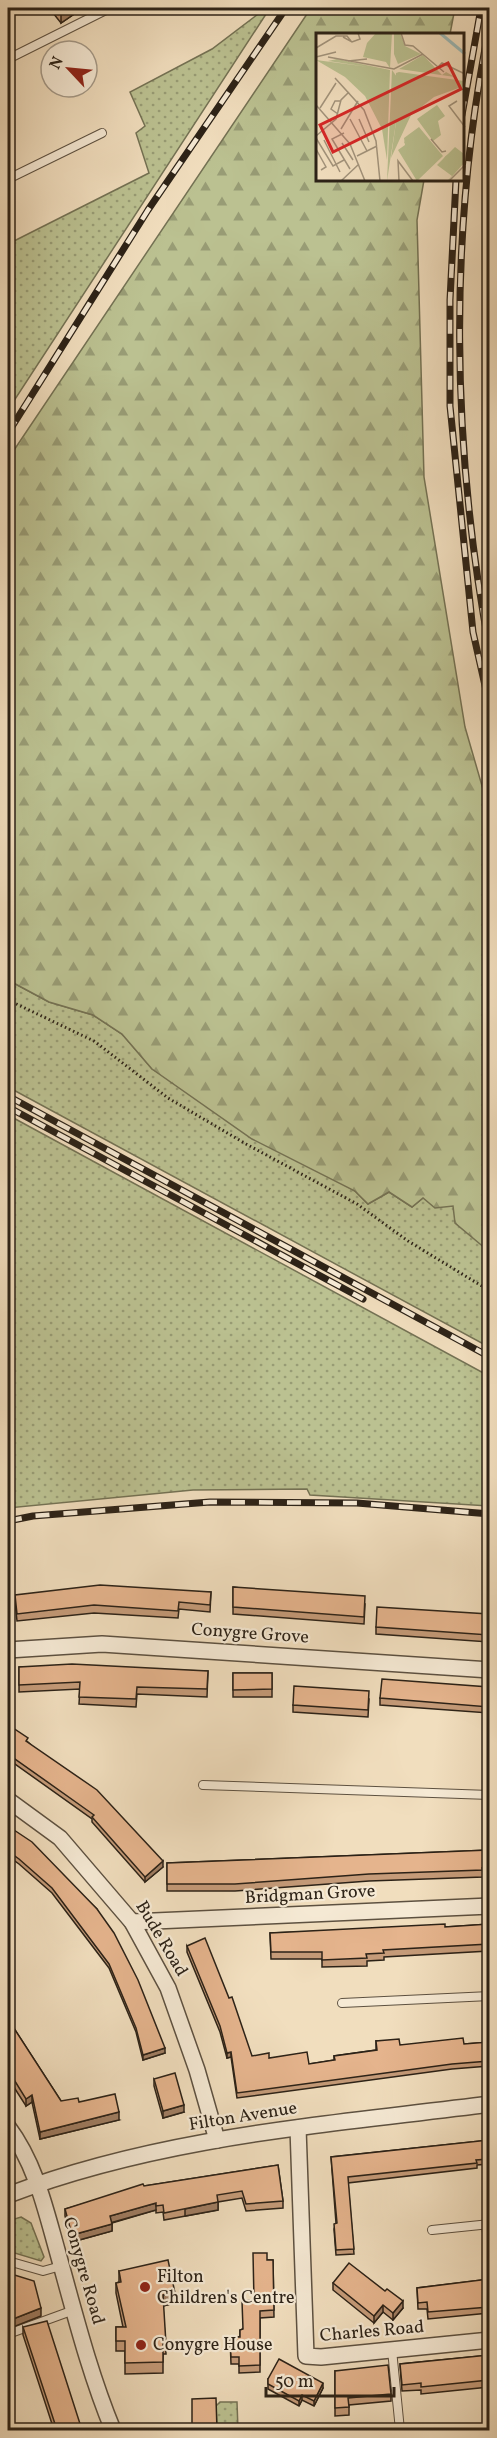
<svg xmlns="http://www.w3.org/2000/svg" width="497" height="2438" font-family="Vollkorn,serif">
<defs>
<pattern id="green-dots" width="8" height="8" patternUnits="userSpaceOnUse" patternTransform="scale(1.5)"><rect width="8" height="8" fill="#bbc191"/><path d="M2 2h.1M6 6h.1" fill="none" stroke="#989c75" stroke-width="1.8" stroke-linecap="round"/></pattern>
<pattern id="forest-firs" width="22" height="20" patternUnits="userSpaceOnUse" patternTransform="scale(1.5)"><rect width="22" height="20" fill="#bbc191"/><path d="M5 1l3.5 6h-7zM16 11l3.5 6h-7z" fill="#989c75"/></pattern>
</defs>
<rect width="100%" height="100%" fill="#f1debe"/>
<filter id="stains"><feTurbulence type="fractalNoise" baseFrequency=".00333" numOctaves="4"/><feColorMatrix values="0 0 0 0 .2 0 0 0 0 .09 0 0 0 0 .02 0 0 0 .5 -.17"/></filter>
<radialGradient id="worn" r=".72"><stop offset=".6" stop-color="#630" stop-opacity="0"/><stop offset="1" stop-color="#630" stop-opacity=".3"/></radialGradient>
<g fill="url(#green-dots)" stroke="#747254" stroke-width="1.5">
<path d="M266 8H270L8 410V244L149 173 136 133 145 126 130 92 212 49Z"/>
<path d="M8 980 49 1002 93 1015 122 1034 152 1069 355 1191 368 1204 389 1192 412 1207 423 1198 453 1206 486 1249 489 1248V1347L8 1087Z"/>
<path d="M8 1115 489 1376V1506L310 1495 307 1489 193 1490 8 1508Z"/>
<path d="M21 2217 31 2223 44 2257 41 2261 8 2251V2221Z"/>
<path d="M220 2402H237L238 2430H217L216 2406Z"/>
</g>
<path fill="url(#forest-firs)" stroke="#747254" stroke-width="1.5" d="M311 8H455L450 34H317V180H424L417 220 424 477 465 727 489 810 490 1248 486 1249 455 1223 453 1206 435 1208 423 1198 412 1207 389 1192 368 1204 355 1191 252 1139 152 1069 122 1034 93 1015 49 1002 8 980V459Z"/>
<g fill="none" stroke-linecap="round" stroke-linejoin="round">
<g stroke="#5d5141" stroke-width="10">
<g id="lane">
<path d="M8 59 110 8"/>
<path d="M8 179 102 133"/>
<path d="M203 1785 490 1795"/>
<path d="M342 2003 490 1996"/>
<path d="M486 2224 490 2261"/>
<path d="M432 2230 490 2224"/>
<path d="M8 2261 43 2271 61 2266"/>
<path d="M8 2334 74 2310"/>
<path d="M392 2350 400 2430"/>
</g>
</g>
<g stroke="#5d5141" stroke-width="18">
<g id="street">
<path d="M8 1650 102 1644 490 1670"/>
<path d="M8 1800 60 1838 132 1922 168 1988 197 2070 217 2140"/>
<path d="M132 1922 490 1906"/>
<path d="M8 2127C35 2163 45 2207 57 2250 74 2311 89 2372 113 2430"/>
<path d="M298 2128 306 2356 321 2357 490 2340"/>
<path d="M8 2195C162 2136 327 2125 490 2104"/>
</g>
</g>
<path stroke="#2c2217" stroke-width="3" stroke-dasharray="1.5 3" stroke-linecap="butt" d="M8 1000 94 1041 168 1098 246 1144 357 1204 408 1241 490 1291"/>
<use href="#lane" stroke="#f6ead5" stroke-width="8"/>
<use href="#street" stroke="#f6ead5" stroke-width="15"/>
<g stroke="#2c2217" stroke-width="7">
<g id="rail">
<path d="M490 23C448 229 451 445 490 652"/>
<path d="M462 115 481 8"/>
<path d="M456 180 450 300V406L473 632 490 708"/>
<path d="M8 433 148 210 286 8"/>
<path d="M8 1096 490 1357"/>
<path d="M8 1107 363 1299"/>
<path d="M8 1521 33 1516 210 1502 357 1503 490 1514"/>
</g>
</g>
<use href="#rail" stroke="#f6ead5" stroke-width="4.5" stroke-dasharray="14" stroke-linecap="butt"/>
</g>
<g fill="#c59b79" stroke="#2c2217" stroke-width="1.5">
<path d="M49 8H83L61 23Z"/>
<path d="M233 1587 365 1604 364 1624 233 1614Z"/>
<path d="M211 1592 210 1612 179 1609 178 1618 94 1613 17 1621 15 1602V1595Z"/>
<path d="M489 1614V1642L376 1634V1627Z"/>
<path d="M19 1667 208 1671 207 1697 137 1694 136 1707 79 1704 80 1689 19 1692Z"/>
<rect x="233" y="1673" width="39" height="24"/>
<path d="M489 1687V1713L380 1705V1698Z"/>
<path d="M369 1699 368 1717 293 1712V1705Z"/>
<path d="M8 1728 28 1742 163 1867 145 1882 92 1822V1819L8 1759Z"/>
<path d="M8 1826 97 1909 165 2053 143 2060 136 2032 109 1968 52 1893 19 1864 8 1856Z"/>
<path d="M489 1850V1874L483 1875V1877L369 1881 235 1891H167V1863Z"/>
<path d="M489 1924V1951L384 1957V1960L367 1961V1966L322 1967V1959H271L270 1933 445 1927Z"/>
<path d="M187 1946 252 2056 309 2064 334 2060V2056L376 2050V2041L400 2045 464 2044 489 2042V2066L452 2069 237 2098 231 2057 227 2058 220 2032 187 1952Z"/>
<path d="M8 2019 61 2101 119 2120 40 2139 32 2102 26 2106 8 2078Z"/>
<path d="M154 2079 184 2112 163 2118 154 2086Z"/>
<path d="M489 2140V2164L477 2165V2168L348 2183 354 2254 336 2255 334 2229 336 2223 331 2157Z"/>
<path d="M278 2165 283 2201V2208L246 2211 242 2198 218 2202V2210L164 2220 163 2212 156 2213V2210L112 2223V2231L72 2242 65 2216V2209L144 2186Z"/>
<path d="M267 2260H273L274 2317 260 2318V2372L239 2373V2364H231L230 2337H240V2330L243 2329 254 2300Z"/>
<path d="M119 2271 175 2303 163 2306 166 2354H163V2373L125 2374V2351H116V2327H123L116 2293V2283L119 2282Z"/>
<path d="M489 2279V2313L428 2319 427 2309H418L417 2288Z"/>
<path d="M333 2283 385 2291 403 2308 393 2320 383 2312 374 2323 333 2290Z"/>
<path d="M23 2327 82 2430H54L23 2335Z"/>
<path d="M489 2355V2387L421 2394V2390L402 2391 400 2364Z"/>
<path d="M335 2371 391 2394V2401L349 2405V2415L335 2416Z"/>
<path d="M268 2379 323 2388 314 2406 302 2400 299 2406 268 2389Z"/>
</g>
<g fill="#a07e63" stroke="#2c2217" stroke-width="1.5">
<path d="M64 8H83L61 23V10Z"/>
<path d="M163 1861V1867L145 1882V1877Z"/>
<path d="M165 2048V2053L143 2060V2055Z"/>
<path d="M231 2052V2057L227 2058V2053Z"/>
<path d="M32 2095V2102L26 2106V2099Z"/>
<path d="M184 2105V2112L163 2118V2111Z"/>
<path d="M119 2112V2120L40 2139V2132Z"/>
<path d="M218 2202V2210L185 2216V2209Z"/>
<path d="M156 2203V2210L110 2223V2216Z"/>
<path d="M112 2224V2231L72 2242V2235Z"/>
<path d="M175 2293V2303L163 2306V2295Z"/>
<path d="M403 2301V2308L393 2320V2313Z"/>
<path d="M383 2305V2312L374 2323V2316Z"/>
<path d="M41 2308V2316L8 2329V2321Z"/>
<path d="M323 2383V2388L314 2406V2401Z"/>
<path d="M302 2395V2400L299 2406V2401Z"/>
</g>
<g fill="#e5b48d" stroke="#2c2217" stroke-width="1.5">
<path d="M100 1585 211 1592 210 1605 179 1602 178 1611 94 1605 17 1614 15 1595Z"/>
<path d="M233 1587 365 1596 364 1617 233 1607Z"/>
<path d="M377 1607 489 1614V1635L376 1627Z"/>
<path d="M72 1664 208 1671 207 1689 137 1687 136 1699 79 1697 80 1682 19 1685V1667Z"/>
<path d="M233 1673H272V1689L233 1690Z"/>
<path d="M382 1679 489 1687V1707L380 1698Z"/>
<path d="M294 1686 369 1691 368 1710 293 1705Z"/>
<path d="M8 1728H13L28 1738 26 1741 97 1790 163 1861 145 1877 92 1817 94 1815 8 1754Z"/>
<path d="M8 1826 32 1842 97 1909 114 1933 138 1980 165 2048 143 2055 136 2028 109 1964 52 1888 19 1859 8 1851Z"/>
<path d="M489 1850V1867L482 1868 483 1870 369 1874 235 1884H167V1863Z"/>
<path d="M445 1924V1927L489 1924V1944L383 1950 384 1953 366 1954 367 1958 322 1960V1952H271L270 1933Z"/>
<path d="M205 1938 229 1998 232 1997 252 2056 269 2053V2058L307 2052 309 2064 335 2060 334 2056 377 2050 376 2041 399 2039 400 2045 463 2038 464 2044 489 2042V2061L452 2064 237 2093 231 2052 227 2053 220 2026 187 1946Z"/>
<path d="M8 2019 61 2101 78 2098 79 2102 115 2094 119 2112 40 2132 32 2095 26 2099 8 2070Z"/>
<path d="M175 2073 184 2105 163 2111 154 2079Z"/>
<path d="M489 2140V2159L476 2160 477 2163 348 2177 354 2249 336 2250 334 2224 337 2223 331 2157Z"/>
<path d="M278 2165 283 2201 246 2204 242 2191 217 2195 218 2202 164 2213 163 2205 156 2206V2203L110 2216 112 2224 72 2235 65 2209 143 2184 144 2186Z"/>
<path d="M253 2253H267V2260H273L274 2310 260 2311V2365L239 2366V2357H231L230 2337H240V2330L243 2329 242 2301 254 2300Z"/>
<path d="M168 2260 175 2293 163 2295 166 2344H163V2362L125 2363V2341H116V2327H126L116 2283 121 2282 119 2271Z"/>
<path d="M349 2263 385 2291 387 2289 403 2301 393 2313 383 2305 374 2316 333 2283Z"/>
<path d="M8 2273 34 2281 41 2308 8 2321Z"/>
<path d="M489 2279V2307L428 2312 427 2302 418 2303 417 2288Z"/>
<path d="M47 2321 82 2430H57L23 2327Z"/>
<path d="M489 2355V2380L421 2387V2383L402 2385 400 2364Z"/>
<path d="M279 2359 323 2383 314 2401 302 2395 299 2401 268 2384V2379Z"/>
<path d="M388 2365 391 2394 348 2398 349 2407 335 2408V2371Z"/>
<path d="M216 2398 217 2430H192V2399Z"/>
</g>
<g fill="#8f2418" stroke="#f6ead5" stroke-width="2">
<circle cx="145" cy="2287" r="6"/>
<circle cx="141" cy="2345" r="6"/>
</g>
<g text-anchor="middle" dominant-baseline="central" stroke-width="4.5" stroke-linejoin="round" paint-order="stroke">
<g font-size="18" fill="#2c2217" stroke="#f6ead5">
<text transform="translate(250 1634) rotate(4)">Conygre Grove</text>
<text transform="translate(310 1895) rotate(-3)">Bridgman Grove</text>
<text transform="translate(161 1939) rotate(59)">Bude Road</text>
<text transform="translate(243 2117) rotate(-9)">Filton Avenue</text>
<text transform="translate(83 2271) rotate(74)">Conygre Road</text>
<text transform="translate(372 2332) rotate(-5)">Charles Road</text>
</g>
<g font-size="18" fill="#2c2217" stroke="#f6ead5" text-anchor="start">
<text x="157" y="2277">Filton<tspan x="157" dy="21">Children's Centre</tspan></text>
<text x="153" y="2345">Conygre House</text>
</g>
</g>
<g transform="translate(316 33)">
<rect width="148" height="148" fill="#f1debe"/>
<path d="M60 0H76L74 35 70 29 47 24 51 10ZM78 0H84L89 13 105 21 82 31 78 21ZM107 22 126 42 130 39 139 44 83 36ZM21 26 74 37 71 127 66 96 49 63 29 44 0 27 53 34 12 28ZM76 37 81 44 80 89 71 148ZM103 94 127 123 101 148 82 117 89 112 88 105ZM139 114 148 121V130L132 148H131L136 143 121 132Z" fill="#bbc191"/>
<path d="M83 39 148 48V53L118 64 95 82 75 125 80 89V40Z" fill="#bbc191"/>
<path d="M121 72 129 83 122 88 125 102 117 108 101 86ZM95 104 104 116 96 121 111 135 101 144 93 134 96 131 84 118 89 113 96 121 88 109ZM114 112 120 119 115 123 120 128 112 135 102 122ZM127 129a8 8 0 1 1 16 0a8 8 0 1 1-16 0Z" fill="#bbc191"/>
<path fill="none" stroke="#9dbbb9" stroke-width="3" d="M124 0 149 21"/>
<path fill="none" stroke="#a2937b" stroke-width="1.5" d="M85 0 89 12 97 13 128 39M27 4 36 9 44 6 42 0M0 15 20 3H31L35 8M0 24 20 19M12 24 78 36 107 21M32 28 51 26M122 34 126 30 149 41M19 45 48 77 60 108 64 148M141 68 133 73 149 94M0 72 34 111 49 148M4 75 20 50M22 81 15 76 19 68H24M34 86 51 118M43 86 53 109M25 96 42 68M28 100 16 106 34 136M0 103 20 86 25 67 33 59M0 105 17 133 28 127M115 106 126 119 130 118M8 107 24 139M26 110 37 127M0 116 10 134 5 137M41 123 61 113M25 148 43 131M83 148 82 128 97 148M133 148 149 132"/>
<path fill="#d62828" fill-opacity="0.15" stroke="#d62828" stroke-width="3" d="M132 30 145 56 17 119 4 92Z"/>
<rect width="148" height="148" fill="none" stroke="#2c2217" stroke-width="3"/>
</g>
<rect width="497" height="2438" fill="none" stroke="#f1debe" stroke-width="30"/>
<rect x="9" y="9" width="479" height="2420" fill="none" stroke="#2c2217" stroke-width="3"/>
<rect x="15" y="15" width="467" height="2408" fill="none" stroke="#2c2217" stroke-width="1.5"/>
<g transform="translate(69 69) rotate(296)"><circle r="28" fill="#f6ead5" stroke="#a59a89" stroke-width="1.5"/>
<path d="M0-4.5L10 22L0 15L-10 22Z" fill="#8f2418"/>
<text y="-9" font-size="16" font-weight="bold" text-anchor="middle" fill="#2c2217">N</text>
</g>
<path d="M266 2387v9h128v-9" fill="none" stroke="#2c2217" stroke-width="3"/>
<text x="275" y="2387" font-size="18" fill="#2c2217" stroke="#f6ead5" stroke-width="4.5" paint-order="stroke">50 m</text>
<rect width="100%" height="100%" filter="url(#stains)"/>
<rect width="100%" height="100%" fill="url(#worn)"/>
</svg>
